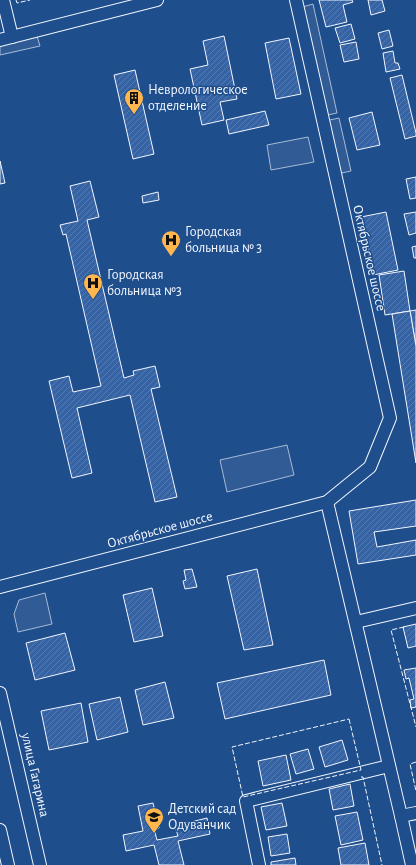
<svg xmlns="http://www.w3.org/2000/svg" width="416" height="865" font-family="'Alegreya Sans',sans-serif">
<defs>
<pattern id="building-hatch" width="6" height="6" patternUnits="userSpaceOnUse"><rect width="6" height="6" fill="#3563a3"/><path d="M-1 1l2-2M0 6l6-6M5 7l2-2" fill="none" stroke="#537ab1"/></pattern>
</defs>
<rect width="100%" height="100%" fill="#1f4e8c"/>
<g fill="#305b95" stroke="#a8bbd7">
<path d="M313 4 337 113 323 116 299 8Z"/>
<path d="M37 36 40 46 0 55V45Z"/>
<path d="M339 118 351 171 337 174 325 121Z"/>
<path d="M308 137 314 162 271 170 267 145Z"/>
<path d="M287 445 294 475 227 492 220 460Z"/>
<path d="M45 593 52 624 18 632 14 614 19 600Z"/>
</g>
<g fill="url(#building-hatch)" stroke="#f2f6ff">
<path d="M319 0H352L353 2 343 5 347 22 326 27Z"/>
<path d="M368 0H382L385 11 371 15Z"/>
<path d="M351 24 355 39 340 43 335 28Z"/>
<path d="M389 30 393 46 382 49 378 33Z"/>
<path d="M224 36 237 99 220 102 224 120 202 125 190 69 208 65 203 41Z"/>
<path d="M289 38 301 94 276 99 265 43Z"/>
<path d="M356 42 359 59 344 62 340 45Z"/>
<path d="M393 51 395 63H398L400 69 386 72 383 53Z"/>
<path d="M135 70 154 154 133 159 114 75Z"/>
<path d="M402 75 416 133V136L405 139 390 78Z"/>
<path d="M265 111 269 125 229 134 226 120Z"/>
<path d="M372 112 380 145 357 150 349 118Z"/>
<path d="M0 161 5 183 0 184Z"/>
<path d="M416 177V198L410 199 406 179Z"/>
<path d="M90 181 99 217 87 220 124 378 134 375 133 371 155 366 160 387 151 389 177 497 155 502 130 395 77 408 92 473 72 478 49 381 69 376 73 392 101 386 66 234 63 235 60 225 78 221 70 186Z"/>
<path d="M158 192 159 200 143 203 142 196Z"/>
<path d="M386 212 398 270 373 275 361 217Z"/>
<path d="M416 212V233L409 235 404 214Z"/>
<path d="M416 246V258H414L412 247Z"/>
<path d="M404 271 410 311 385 315 379 275Z"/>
<path d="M416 310V346L410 311Z"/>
<path d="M410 311 416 346V463L392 314Z"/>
<path d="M416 500V526L374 532 377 547 416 540V555L358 564 349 511Z"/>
<path d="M192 569 197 587 185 589 183 581 186 580 184 570Z"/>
<path d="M257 569 273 645 244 650 227 576Z"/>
<path d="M152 588 163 636 134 642 123 595Z"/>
<path d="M416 624V646L408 648 403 627Z"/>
<path d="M65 633 75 670 35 680 26 643Z"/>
<path d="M324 660 331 695 225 719 217 683Z"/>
<path d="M416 668V707L411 708 410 700 414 699 409 678 406 679 404 670Z"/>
<path d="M165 682 174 718 143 725 135 690Z"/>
<path d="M120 697 128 732 97 740 89 704Z"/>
<path d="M81 703 88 742 49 750 41 711Z"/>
<path d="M342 740 348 760 325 767 319 747Z"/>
<path d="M308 749 314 769 296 774 290 754Z"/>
<path d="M286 755 291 780 263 786 258 761Z"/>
<path d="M350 784 354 806 333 810 329 789Z"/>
<path d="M153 803 159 828 154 829 157 840 178 836 175 826 207 818 210 834 178 841 184 865H159L154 845 126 851 123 835 143 831 138 806Z"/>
<path d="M282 803 287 826 266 830 261 807Z"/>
<path d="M357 812 363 840 341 845 335 816Z"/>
<path d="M287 834 290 853 271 856 268 837Z"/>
<path d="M365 843 369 865H341L338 848Z"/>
<path d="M295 858 296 865H271V862Z"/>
</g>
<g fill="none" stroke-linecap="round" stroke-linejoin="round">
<g stroke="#f2f6ff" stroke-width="14">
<g id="minor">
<path d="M3 0 12 37"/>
<path d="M0 40 157 0"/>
<path d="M327 502 401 816 412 865"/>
<path d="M0 587 327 502 370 467 390 418 296 0"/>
<path d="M356 622 416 608"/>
<path d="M0 693 40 865"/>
<path d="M401 816 416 813"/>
<path d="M0 830 8 865"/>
<path d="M259 865 246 801 389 766"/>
</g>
</g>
<use href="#minor" stroke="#1f4e8c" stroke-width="12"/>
<g stroke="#f2f6ff" stroke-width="1" stroke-dasharray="5 2" stroke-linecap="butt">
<path d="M16 0 17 3 30 0"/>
<path d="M404 627 391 630 416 727"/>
<path d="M349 719 361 770 243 797 232 747Z"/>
<path d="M416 762 410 764 416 791"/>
<path d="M361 777H363L382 865"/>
</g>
</g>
<defs>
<g id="building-pin" transform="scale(1)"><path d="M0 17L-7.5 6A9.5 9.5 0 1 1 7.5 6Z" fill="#ffb74d" stroke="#1f4e8c"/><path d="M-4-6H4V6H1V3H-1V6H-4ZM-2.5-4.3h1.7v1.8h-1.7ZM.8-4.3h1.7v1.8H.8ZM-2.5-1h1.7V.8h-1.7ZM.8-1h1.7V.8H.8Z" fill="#111"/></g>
<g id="hospital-pin" transform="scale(1)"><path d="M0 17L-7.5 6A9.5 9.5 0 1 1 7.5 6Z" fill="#ffb74d" stroke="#1f4e8c"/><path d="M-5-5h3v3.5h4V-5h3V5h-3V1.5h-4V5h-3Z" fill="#111"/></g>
<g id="school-pin" transform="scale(1)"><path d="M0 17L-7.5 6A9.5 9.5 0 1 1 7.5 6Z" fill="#ffb74d" stroke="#1f4e8c"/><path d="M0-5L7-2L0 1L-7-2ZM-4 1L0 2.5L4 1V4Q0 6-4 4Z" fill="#111"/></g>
</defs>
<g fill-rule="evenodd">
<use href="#building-pin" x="134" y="98"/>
<use href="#hospital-pin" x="171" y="240"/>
<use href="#hospital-pin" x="93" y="283"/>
<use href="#school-pin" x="154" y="817"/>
</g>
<g text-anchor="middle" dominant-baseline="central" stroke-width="3" stroke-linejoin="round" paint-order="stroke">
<g font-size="14" fill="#f2f6ff" stroke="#1f4e8c" text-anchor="start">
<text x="148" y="90">Неврологическое<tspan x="148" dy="16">отделение</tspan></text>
<text x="185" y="232">Городская<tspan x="185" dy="16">больница № 3</tspan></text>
<text x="107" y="275">Городская<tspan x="107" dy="16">больница №3</tspan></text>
<text x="168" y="809">Детский сад<tspan x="168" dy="16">Одуванчик</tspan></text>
</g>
<g font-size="14" fill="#f2f6ff" stroke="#1f4e8c">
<text transform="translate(369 258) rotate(77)">Октябрьское шоссе</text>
<text transform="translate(160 530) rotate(-15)">Октябрьское шоссе</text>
<text transform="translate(35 775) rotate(77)">улица Гагарина</text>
</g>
</g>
</svg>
